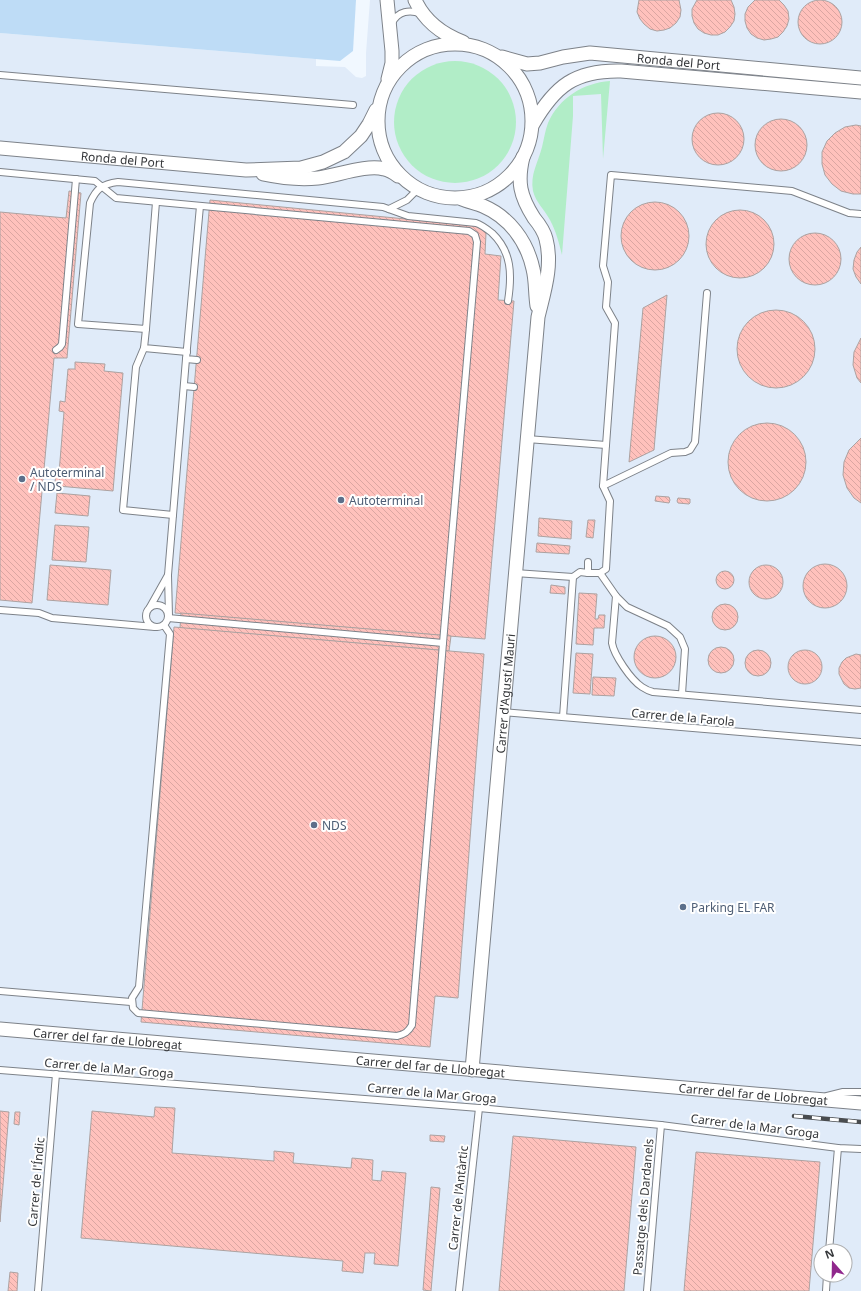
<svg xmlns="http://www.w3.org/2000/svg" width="861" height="1291" font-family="'Noto Sans',sans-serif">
<defs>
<pattern id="building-back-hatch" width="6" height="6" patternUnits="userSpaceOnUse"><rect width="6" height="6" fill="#ffc1bc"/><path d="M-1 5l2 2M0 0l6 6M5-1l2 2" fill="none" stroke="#dba6a2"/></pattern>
</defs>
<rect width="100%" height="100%" fill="#f1f8ff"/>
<path fill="#e0ebf9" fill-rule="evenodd" d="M370 0H861V1291H0V33L316 59V66L345 67 356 77 362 78 366 76V53ZM821 1251H845V1275H821Z"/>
<g fill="#b1edc7">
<circle cx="455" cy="122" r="61"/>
<path d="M610 81 603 159 601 94 573 96V116L562 255C559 243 556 231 550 220 545 210 536 203 533 191 530 174 538 163 542 147 544 139 545 131 548 123 559 98 583 83 610 81Z"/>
</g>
<path fill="#bedcf6" d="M0 0H356L353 51 340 61 0 33Z"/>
<g fill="url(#building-back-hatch)" stroke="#aca2a1">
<path d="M639 0H679L681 10 680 17 676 23 670 28 664 30 657 31 650 29 644 24 640 19 637 12Z"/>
<path d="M697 0H731L734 7 735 14 734 21 730 27 725 32 718 35H711L704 33 698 29 694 23 692 16V9Z"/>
<path d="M755 0H779L784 5 788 11 789 19 787 26 783 32 778 37 771 39 764 40 757 38 751 34 747 28 745 21V14L748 7Z"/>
<circle cx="820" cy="22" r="22"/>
<circle cx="718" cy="139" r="26"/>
<circle cx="781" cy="145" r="26"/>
<path d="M856 125 861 126V194H853L841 191 832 184 825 175 822 164V152L827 141 835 133 845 127Z"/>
<path d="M69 191 81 193 67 358H54L32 603 0 600V212L66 218Z"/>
<path d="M210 200 478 226 486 233 485 254 501 256 498 300 514 301 485 639 175 613Z"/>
<circle cx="655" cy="236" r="34"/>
<circle cx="740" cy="244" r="34"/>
<circle cx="815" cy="259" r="26"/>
<path d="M861 247V284L856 277 853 269 854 260 857 252Z"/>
<path d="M667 295 654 450 629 462 643 308Z"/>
<circle cx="776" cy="349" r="39"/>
<path d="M861 338V383L857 378 853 365 854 352Z"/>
<path d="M75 362 105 364 104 371 123 373 113 491 58 486 59 482H55L56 473H59L64 412 59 411 60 401 65 402 68 369H75Z"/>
<circle cx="767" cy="462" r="39"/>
<path d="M861 438V503L854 498 847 488 843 475 844 462 849 450Z"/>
<path d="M57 493 90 496 88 516 55 513Z"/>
<path d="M656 496 669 497 670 500 669 503 655 501Z"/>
<path d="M678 498 690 499V503L689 504 678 503 677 501Z"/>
<path d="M539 518 572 521 571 539 538 536Z"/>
<path d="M588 520H595L593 538 586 537Z"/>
<path d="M55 525 89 527 86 562 52 560Z"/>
<path d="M537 543 570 546 569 554 536 552Z"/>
<circle cx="825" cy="586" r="22"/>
<circle cx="766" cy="582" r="17"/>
<path d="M50 565 111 570 108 605 47 600Z"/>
<circle cx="725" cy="580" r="9"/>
<path d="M551 585 565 587V594L550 593Z"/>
<path d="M579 593 597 594 595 619H598L599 615H605L604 628H594L593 645 576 644Z"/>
<circle cx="725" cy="617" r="13"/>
<path d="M181 613 451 636 449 651 180 628Z"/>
<path d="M174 627 484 654 458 998 435 996 430 1047 141 1022Z"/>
<circle cx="655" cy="657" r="21"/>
<circle cx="721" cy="660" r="13"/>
<circle cx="805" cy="667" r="17"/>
<circle cx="758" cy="663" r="13"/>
<path d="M576 653 593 654 590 694 573 693Z"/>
<path d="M856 654 861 655V688L855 689 849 688 844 684 839 674V668L842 662 846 658Z"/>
<path d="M593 677 616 678 614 696 592 695Z"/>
<path d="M155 1107 175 1108 172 1153 274 1161V1151L294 1153 293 1163 351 1168 352 1158 373 1160 372 1180 381 1181 382 1171 406 1173 398 1266 374 1264 375 1253H365L363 1273 342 1271 343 1261 81 1238 92 1111 154 1117Z"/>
<path d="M0 1111 9 1112 0 1222Z"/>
<path d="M15 1112H20L19 1125 14 1124Z"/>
<path d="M430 1135 445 1136 444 1142 430 1141Z"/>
<path d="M513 1136 636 1147 624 1291H499Z"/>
<path d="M696 1152 820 1162 809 1291H684Z"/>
<path d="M431 1187 440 1188 431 1291 423 1290Z"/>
<path d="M10 1272 18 1273 17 1291H8Z"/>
</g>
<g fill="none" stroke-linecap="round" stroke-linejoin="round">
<g stroke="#7d8289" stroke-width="8">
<g id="lane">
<path d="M392 23C398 11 410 9 421 14"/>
<path d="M0 75 353 105"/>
<path d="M0 172 95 181 116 198 469 231 475 235 477 242 443 643"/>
<path d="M156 202 146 329 78 324 90 203C96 189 102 184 118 182L383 207 408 216 476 223C482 225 487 229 492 233 512 252 512 275 508 301"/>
<path d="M389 209 407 200 417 190"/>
<path d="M146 329 144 348 187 352"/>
<path d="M144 348 136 367 123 510 173 515"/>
<path d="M56 350 60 347 62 344 76 179"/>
<path d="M197 360 186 359 200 206"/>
<path d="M184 386 194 387"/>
<path d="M527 439 606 445"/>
<path d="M603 486 671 453 685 452 690 450 695 442 707 293"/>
<path d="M515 573 573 577 580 572 588 573V562"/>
<path d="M588 573H600L616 596 612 643C614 655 631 680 642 687 645 689 649 691 653 692L861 710"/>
<path d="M600 573 606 569 610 501 603 486 615 323 606 307 608 282 603 266 611 175 792 191 849 213 861 214"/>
<path d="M168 575 186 359"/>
<path d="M616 596 627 607 668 626 680 637 685 649 682 694"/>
<circle cx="157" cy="616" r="11"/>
<path d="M150 607 168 575 169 616"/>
<path d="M0 610 39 613 52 618 155 627"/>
<path d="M164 625 170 634 139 987 132 998 133 1008 138 1013 397 1036C405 1034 408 1032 412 1025L443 643 168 618"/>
<path d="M503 712 861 742"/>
<path d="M563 717 573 577"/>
<path d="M0 991 131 1002"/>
<path d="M0 1070 479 1108 661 1125 838 1148 861 1149"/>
<path d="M827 1096 843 1092H861"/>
<path d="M829 1251 838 1148"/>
<path d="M38 1291 56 1074"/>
<path d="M459 1291 479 1108"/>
<path d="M647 1291 661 1125"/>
<path d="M826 1291 827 1275"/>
</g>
</g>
<g stroke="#7d8289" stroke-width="15">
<g id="street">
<path d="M387 0 392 51V63L388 79"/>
<path d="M415 0C424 20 442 34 463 42"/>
<circle cx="455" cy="121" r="77"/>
<path id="s1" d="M502 57 527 64 540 63 563 57 590 53 861 78"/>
<path d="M533 124C555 86 575 70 621 71L861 92"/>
<path id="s2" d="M0 148 246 170 301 168 323 162 344 152 361 136 369 124 376 110"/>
<path d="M263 174C282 178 299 180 318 178 336 176 367 164 384 169 389 170 394 173 398 176"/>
<path d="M462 199C469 202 476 203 483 206 509 217 527 241 533 269 536 280 535 293 537 306"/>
<path id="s3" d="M0 1029 861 1103"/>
<path id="s4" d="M472 1070 538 317C544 292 553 265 546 239 544 231 539 224 534 218 520 196 517 182 523 157"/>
</g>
</g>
<use href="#lane" stroke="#fff" stroke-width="6"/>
<use href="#street" stroke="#fff" stroke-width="13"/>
<g stroke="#494c4f" stroke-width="4.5">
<path id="rail" d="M794 1116 861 1122"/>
</g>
<use href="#rail" stroke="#fff" stroke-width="3" stroke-dasharray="9" stroke-linecap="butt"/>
</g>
<g fill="#5c6f8a" stroke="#fff" stroke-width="1.5">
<circle cx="22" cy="479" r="4"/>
<circle cx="341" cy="500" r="4"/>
<circle cx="314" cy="825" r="4"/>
<circle cx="683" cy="907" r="4"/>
</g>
<g text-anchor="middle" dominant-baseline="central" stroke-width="4" stroke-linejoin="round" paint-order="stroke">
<g font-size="12" fill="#35373a" stroke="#fff">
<text stroke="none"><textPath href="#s1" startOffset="179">Ronda del Port</textPath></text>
<text stroke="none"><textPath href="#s2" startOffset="123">Ronda del Port</textPath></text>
<text stroke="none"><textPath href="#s4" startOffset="378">Carrer d'Agustí Mauri</textPath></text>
<text transform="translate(683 717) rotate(5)">Carrer de la Farola</text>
<text stroke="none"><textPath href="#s3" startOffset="108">Carrer del far de Llobregat</textPath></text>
<text stroke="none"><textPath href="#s3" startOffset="432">Carrer del far de Llobregat</textPath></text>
<text transform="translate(109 1068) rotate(5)">Carrer de la Mar Groga</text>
<text transform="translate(432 1093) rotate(5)">Carrer de la Mar Groga</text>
<text stroke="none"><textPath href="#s3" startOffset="756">Carrer del far de Llobregat</textPath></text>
<text transform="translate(755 1126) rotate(7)">Carrer de la Mar Groga</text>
<text transform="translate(36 1182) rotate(-85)">Carrer de l'Índic</text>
<text transform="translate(458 1198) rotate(-84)">Carrer de l'Antàrtic</text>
<text transform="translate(643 1207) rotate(-85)">Passatge dels Dardanels</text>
</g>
<g font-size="12" fill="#4e5e75" stroke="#fff" text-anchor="start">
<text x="30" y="472">Autoterminal<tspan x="30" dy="14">/ NDS</tspan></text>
<text x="349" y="500">Autoterminal</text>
<text x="322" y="825">NDS</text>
<text x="691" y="907">Parking EL FAR</text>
</g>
</g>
<g transform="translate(833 1263) rotate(340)"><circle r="19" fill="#ffffff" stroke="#aeafb0"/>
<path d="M0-3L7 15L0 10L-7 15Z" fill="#90278c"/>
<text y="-6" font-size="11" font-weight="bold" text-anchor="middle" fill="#35373a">N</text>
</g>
</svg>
